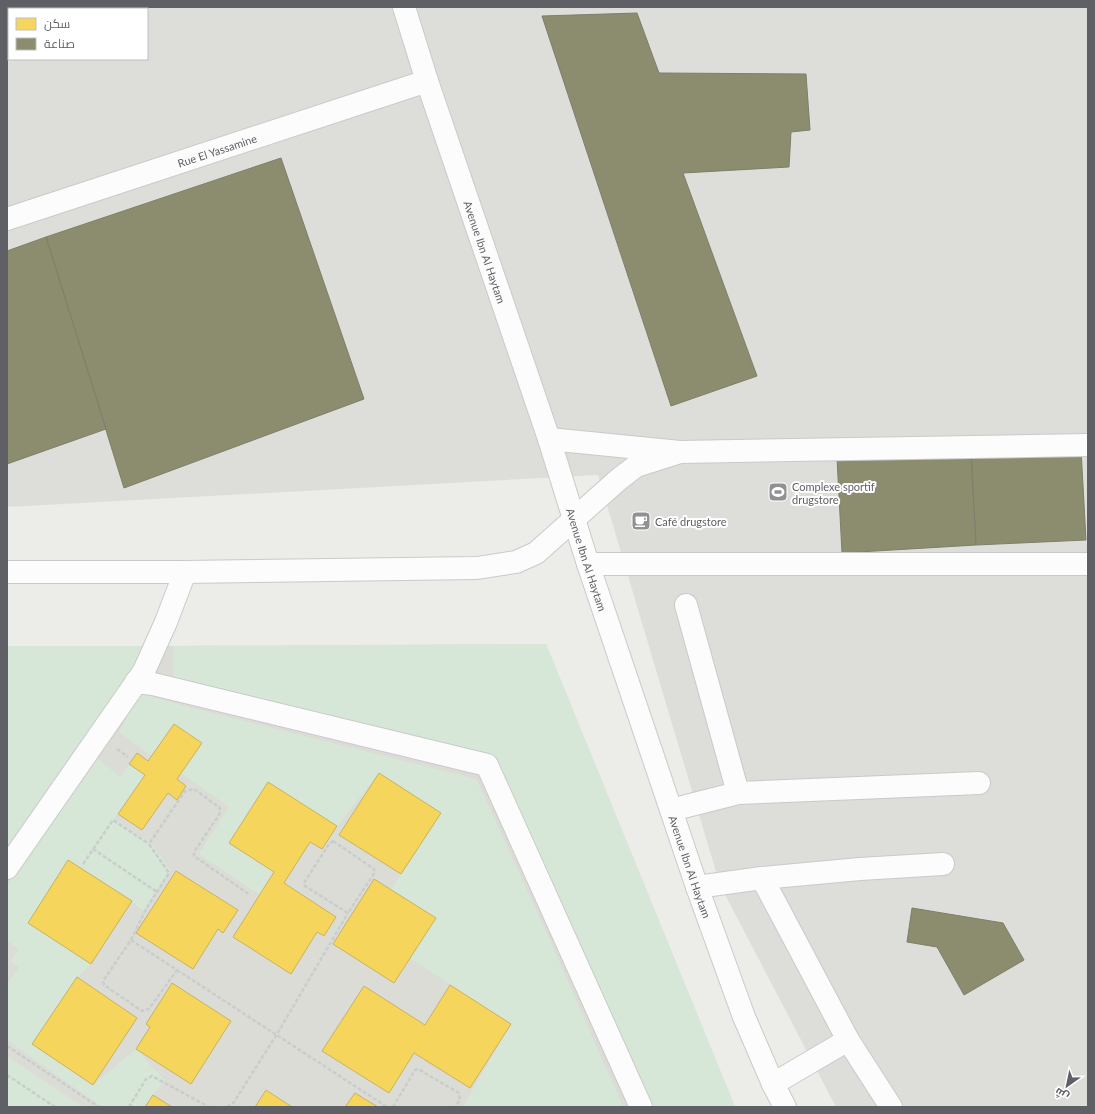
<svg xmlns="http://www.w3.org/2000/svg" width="1095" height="1114" font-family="Lato,Cairo,sans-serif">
<rect width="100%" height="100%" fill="#ecece8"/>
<path fill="#ddddd9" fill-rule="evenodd" d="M7 7H1088V1107H836L720 885 598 475 7 507ZM9 9H147V59H9Z"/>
<path fill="#dcdcd7" d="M546 644 735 1107H7V647Z"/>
<g fill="#d7e7d7">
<path d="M546 644 735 1107H650L495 762 173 684V646Z"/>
<path d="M7 646H150L7 853Z"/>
<path d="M139 693 184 706 476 779 547 934 623 1107H466L464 1105 511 1024 410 958 391 890 441 813 379 773 337 826 268 783 229 843 274 872 260 895 199 854 229 807 181 773 202 743 152 756 119 732Z"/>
<path d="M97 758 120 777 129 764 145 775 114 819 152 844 170 870 143 911 132 901 68 860 28 923 91 964 77 977 32 1044 93 1085 136 1049 164 1080 145 1107H102L7 1040V985L19 967 10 961 19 949 7 941V886Z"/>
<path d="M7 1056 83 1107H7Z"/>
</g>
<g fill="#f6d55c" stroke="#c8b25f">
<path d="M174 724 202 743 177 779 186 786 177 800 168 793 142 830 118 814 145 775 129 764 137 753 148 761Z"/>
<path d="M379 773 441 813 401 874 339 835Z"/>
<path d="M268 782 337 826 322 849 310 842 284 883 336 917 324 936 317 932 291 974 233 937 274 872 229 843Z"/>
<path d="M68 860 132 901 91 964 28 923Z"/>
<path d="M176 871 238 910 223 933 218 929 193 969 136 933Z"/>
<path d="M374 879 436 918 394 983 333 944Z"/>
<path d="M77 977 137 1018 93 1085 32 1044Z"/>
<path d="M172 983 231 1021 191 1084 136 1049 150 1027 146 1024Z"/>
<path d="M450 985 511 1024 470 1088 414 1053 389 1093 322 1051 364 986 425 1025Z"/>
<path d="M266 1090 292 1107H255Z"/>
<path d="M355 1093 378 1107H345Z"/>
<path d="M153 1095 172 1107H145Z"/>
</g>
<g fill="#8c8c6e" stroke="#7e7f6b">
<path d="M637 13 659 73 806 74 810 130 791 132 789 167 683 173 757 376 671 406 542 16Z"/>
<path d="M281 158 364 399 124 488 46 237Z"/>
<path d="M46 237 106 429 7 464V251Z"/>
<path d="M1081 449 1086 540 976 545 971 454Z"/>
<path d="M971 454 976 545 842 553 837 458Z"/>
<path d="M912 908 1003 923 1024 960 964 995 937 947 907 942Z"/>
</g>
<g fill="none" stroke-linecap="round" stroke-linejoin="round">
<g stroke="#c9caca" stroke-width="24">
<g id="minor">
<path id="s1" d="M404 7 427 81 549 439 588 564 697 887 744 1017 773 1084 785 1107"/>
<path id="s2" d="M7 219 427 81"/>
<path d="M549 439 680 452 1088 445"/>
<path d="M588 564H1088"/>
<path d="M7 572H185L477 568 516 562 536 553 618 480 636 466 680 452"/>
<path d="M136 682 153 684 487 765 641 1107"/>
<path d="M738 793 979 783"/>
<path d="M671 810 738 793 686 605"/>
<path d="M7 868 144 671 166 622 185 572"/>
<path d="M762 878 860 869 943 864"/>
<path d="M697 887 762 878 848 1040 891 1107"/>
<path d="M773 1084 848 1040"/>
</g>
</g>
<g stroke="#c9cdcb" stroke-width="2.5" stroke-dasharray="4 2" stroke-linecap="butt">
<path d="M117 749 128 757"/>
<path d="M333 841 374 869 375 872 348 913 305 886 304 883 329 844Z"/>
<path d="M93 849 157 892"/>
<path d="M83 864 113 820 149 844"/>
<path d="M131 940 146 909 169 873 149 844 185 791 194 789 220 808 219 815 194 852V856L250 895"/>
<path d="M131 940 177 970 149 1009 142 1011 104 985 103 981Z"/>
<path d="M177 970 387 1107"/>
<path d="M7 1046 99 1107"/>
<path d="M7 1075 55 1107"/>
<path d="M129 1107 146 1079 152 1076 209 1107"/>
<path d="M227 1107 234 1102 277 1034 348 913"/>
<path d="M393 1107 415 1070 418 1069 459 1093 460 1100 455 1107"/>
</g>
<use href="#minor" stroke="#fcfcfc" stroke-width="22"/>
</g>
<defs>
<g id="stadium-square" transform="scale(1)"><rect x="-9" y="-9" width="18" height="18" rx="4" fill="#909193" stroke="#fff"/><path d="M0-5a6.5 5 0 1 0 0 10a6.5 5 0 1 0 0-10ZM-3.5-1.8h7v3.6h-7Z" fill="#fff"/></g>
<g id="cafe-square" transform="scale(1)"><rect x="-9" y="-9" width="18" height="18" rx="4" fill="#909193" stroke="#fff"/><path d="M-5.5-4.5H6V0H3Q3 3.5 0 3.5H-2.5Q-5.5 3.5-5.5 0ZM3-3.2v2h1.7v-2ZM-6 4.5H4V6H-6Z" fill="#fff"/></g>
</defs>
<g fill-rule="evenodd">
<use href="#stadium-square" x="778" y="492"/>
<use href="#cafe-square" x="641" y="521"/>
</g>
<g text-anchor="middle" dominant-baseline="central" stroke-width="4" stroke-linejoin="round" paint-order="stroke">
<g font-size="11" fill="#5e6065" stroke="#fff">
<text stroke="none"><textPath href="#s2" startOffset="221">Rue El Yassamine</textPath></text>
<text stroke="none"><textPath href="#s1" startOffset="258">Avenue Ibn Al Haytam</textPath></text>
<text stroke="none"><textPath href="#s1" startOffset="582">Avenue Ibn Al Haytam</textPath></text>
<text stroke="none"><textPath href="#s1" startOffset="906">Avenue Ibn Al Haytam</textPath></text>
</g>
<g font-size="11" fill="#5e6065" stroke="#fff" text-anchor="start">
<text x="792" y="486">Complexe sportif<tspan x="792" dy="13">drugstore</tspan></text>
<text x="655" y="521">Café drugstore</text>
</g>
</g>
<rect width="1095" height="1114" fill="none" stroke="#5e6065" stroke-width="16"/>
<rect x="8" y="8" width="140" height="52" fill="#ffffff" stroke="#bfbfc1"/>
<rect x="16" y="18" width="20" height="12" fill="#f6d55c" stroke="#bfbfc1"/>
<text x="44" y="28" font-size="12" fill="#5e6065">سكن</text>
<rect x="16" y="38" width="20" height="12" fill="#8c8c6e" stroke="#bfbfc1"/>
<text x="44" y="48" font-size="12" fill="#5e6065">صناعة</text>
<g transform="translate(1067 1086) rotate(213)" stroke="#ffffff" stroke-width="3" paint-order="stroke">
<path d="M0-3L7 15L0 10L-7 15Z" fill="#5e6065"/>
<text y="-6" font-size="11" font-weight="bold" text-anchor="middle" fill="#5e6065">ش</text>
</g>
</svg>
